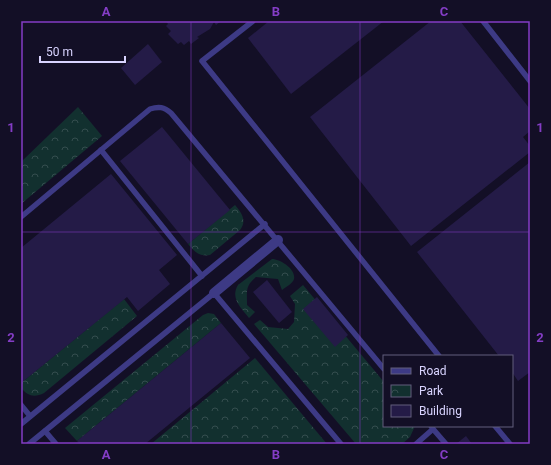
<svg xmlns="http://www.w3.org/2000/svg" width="551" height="465" font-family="Roboto,sans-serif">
<defs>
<pattern id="park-crowns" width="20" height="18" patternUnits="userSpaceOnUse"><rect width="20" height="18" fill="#12302f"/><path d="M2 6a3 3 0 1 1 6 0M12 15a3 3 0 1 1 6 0" fill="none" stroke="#344d4e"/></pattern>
</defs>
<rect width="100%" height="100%" fill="#130f26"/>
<g fill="url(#park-crowns)">
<path d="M78 107 102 136 21 204V162Z"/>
<path d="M235 205C242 213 247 221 240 230L210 255C199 257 194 251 188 244Z"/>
<path d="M272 259C280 259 296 269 294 279 293 283 286 287 282 290L278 279 256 277C245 286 247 291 247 305L255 312 249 318C241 308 230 298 238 285Z"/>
<path d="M303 285 384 382V426H415L410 437 402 444H356L254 324 260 320 268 327 288 329 294 322 295 304 290 296Z"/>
<path d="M124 299 137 316 44 393C34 398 28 396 21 388V383Z"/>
<path d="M208 313 214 314 221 323 77 441 65 428 203 315Z"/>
<path d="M255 358 327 444H151Z"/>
</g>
<g fill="#241b47">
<path d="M166 21H221L216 25 214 22 210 29 197 37 199 38 191 44 189 41 184 45 181 42 178 44 168 34 171 31 166 26 168 24Z"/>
<path d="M269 21H384L291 94 248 38Z"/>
<path d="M431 21H460L530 109V131L523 137 530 146V152L411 246 310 117Z"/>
<path d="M148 44 162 62 135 85 121 68Z"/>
<path d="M162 127 230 210 188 244 120 161Z"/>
<path d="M530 162V372L518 381 512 372V356H499L417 252Z"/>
<path d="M111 174 177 255 159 270 170 284 138 311 127 297 21 383V248Z"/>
<path d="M267 280 292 312 279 323 253 292Z"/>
<path d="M317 297 348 335 335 347 303 309Z"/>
<path d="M221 323 250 358 145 444H80L77 441Z"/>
<path d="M466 436 472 444H456Z"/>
</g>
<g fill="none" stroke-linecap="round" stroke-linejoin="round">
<g stroke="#3d3a85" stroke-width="5.5">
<path d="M253 21 202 61 439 356"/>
<path d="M483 21 530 81"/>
<path d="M101 150 202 276"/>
<path d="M21 217 150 109C159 106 164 107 171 113L384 369"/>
<path d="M21 405 30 416"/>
<path d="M21 424 265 224"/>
<path d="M495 426 510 444"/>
<path d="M433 429 446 444"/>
<path d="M45 431 56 444"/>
<path d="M29 444 214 293 341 444"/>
<path d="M416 444 433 429 431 426"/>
</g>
<path stroke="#3d3a85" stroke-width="10" d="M214 293 278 240"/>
</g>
<path fill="none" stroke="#843dc5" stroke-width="1" stroke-opacity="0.55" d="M191 21V444M360 21V444M21 232H530"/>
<rect width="551" height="465" fill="none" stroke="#130f26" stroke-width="44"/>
<rect x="383" y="355" width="130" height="72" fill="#130f26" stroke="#625e7d"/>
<rect x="391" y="368" width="20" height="6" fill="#3d3a85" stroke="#625e7d"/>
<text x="419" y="375" font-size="12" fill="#d9d4ff">Road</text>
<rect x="391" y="385" width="20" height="12" fill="url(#park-crowns)" stroke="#625e7d"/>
<text x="419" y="395" font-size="12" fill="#d9d4ff">Park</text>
<rect x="391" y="405" width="20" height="12" fill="#241b47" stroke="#625e7d"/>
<text x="419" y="415" font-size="12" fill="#d9d4ff">Building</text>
<path d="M40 56v6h85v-6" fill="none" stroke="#d9d4ff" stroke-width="2"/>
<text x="46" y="56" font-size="12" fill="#d9d4ff" stroke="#130f26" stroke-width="3" paint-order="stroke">50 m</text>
<rect x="22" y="22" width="507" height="421" fill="none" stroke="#843dc5" stroke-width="1.5"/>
<g font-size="13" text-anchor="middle" font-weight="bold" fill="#843dc5">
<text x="106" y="16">A</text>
<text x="276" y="16">B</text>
<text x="444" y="16">C</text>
<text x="11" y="132">1</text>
<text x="540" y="132">1</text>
<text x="11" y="342">2</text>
<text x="540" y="342">2</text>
<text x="106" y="459">A</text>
<text x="276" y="459">B</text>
<text x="444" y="459">C</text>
</g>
</svg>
